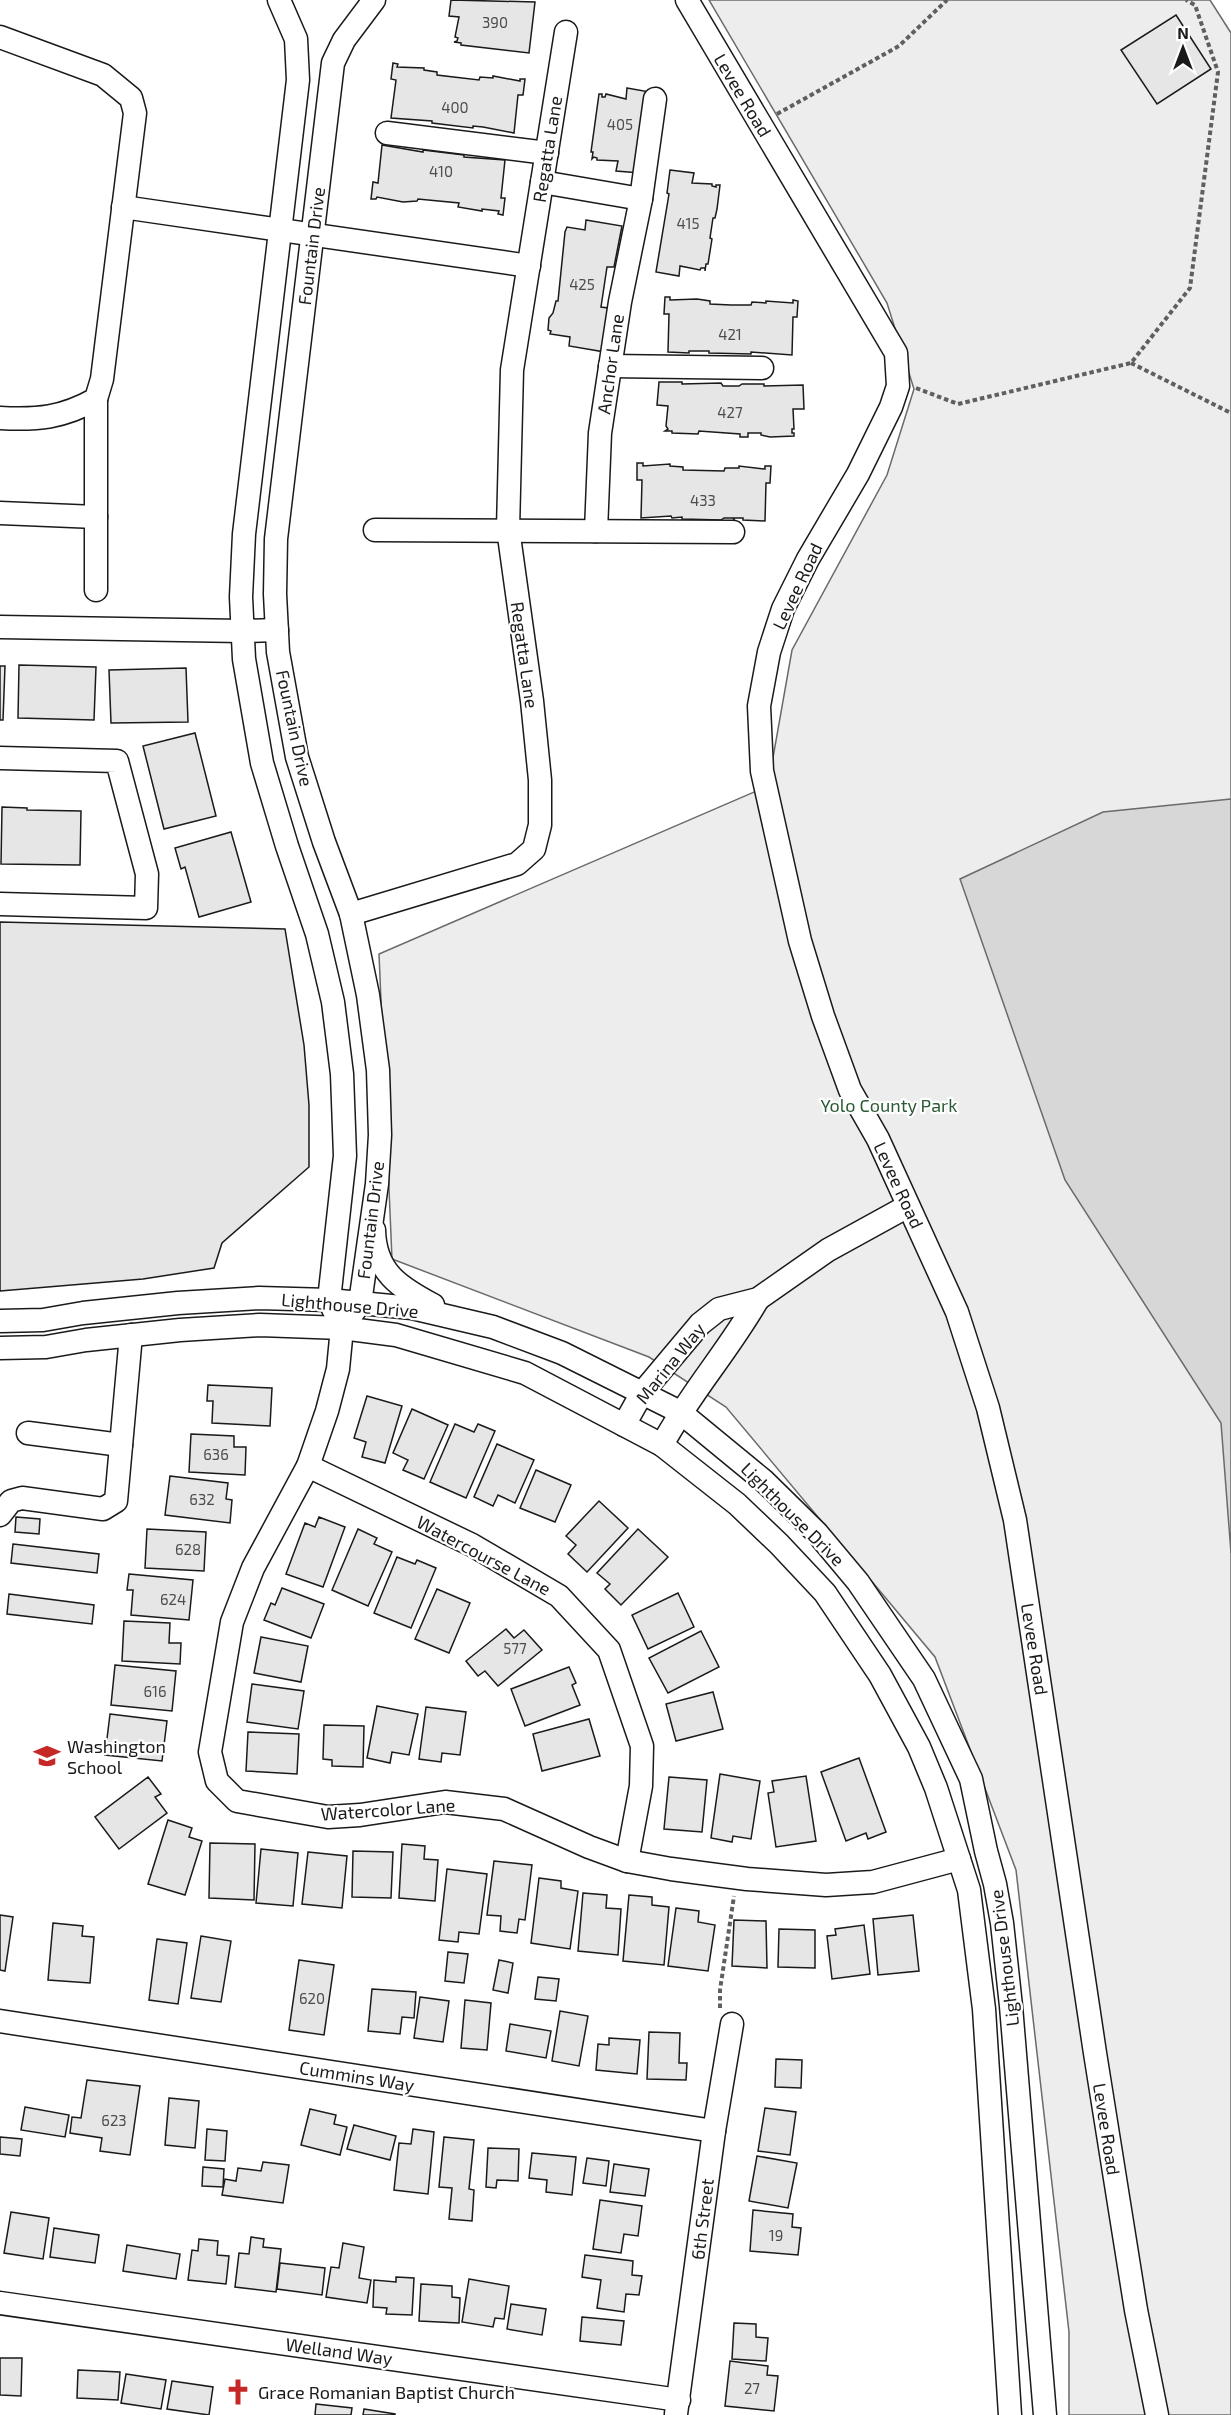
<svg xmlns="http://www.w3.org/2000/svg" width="1231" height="2415" font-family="'Exo 2',sans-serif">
<rect width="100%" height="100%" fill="#fff"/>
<path fill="#ededed" stroke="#6a6a6a" stroke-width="1.5" d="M709 0H1210L1231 33V2415H1069V2332L1016 1870 935 1657 726 1407 649 1357 392 1259 379 954 768 786 792 650 887 475 914 389 887 303Z"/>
<path fill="#d7d7d7" stroke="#6a6a6a" stroke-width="1.5" d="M1231 799V1553L1221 1423 1065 1180 960 879 1103 812Z"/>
<g fill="#e6e6e6" stroke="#1a1a1a" stroke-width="1.5">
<path d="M451 0 535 2 529 53 461 45V43L454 42 457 41 458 38 455 37 459 17 449 16Z"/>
<path d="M1176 15 1211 69 1157 104 1121 50Z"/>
<path d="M393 63 398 64 397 67 424 68V70L437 72V75L479 80 480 77 493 78V76L520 81V79H525L523 95H518L514 133 483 127 473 126V128L432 123V121L391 118 396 80 391 79Z"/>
<path d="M627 88 650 92 640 173 616 171 618 161 597 160V158L594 157 592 159 593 152H591L599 94H602V97H605L606 94 626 99Z"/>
<path d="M382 145 423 152V150L464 155V157L505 160 501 198H505L503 215 498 214 499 211 482 209V211L458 207 459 203 418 199 417 201 403 202 377 197 376 199H371L373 182 378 183Z"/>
<path d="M670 170 694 173 692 183 712 184V186L716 187V185H720L717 209 715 218H713L710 238 712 239 708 264H706L705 271V268H701L700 270 680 266 679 276 656 272 669 194 667 193Z"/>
<path d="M586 220 622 226 614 267H607L601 307 608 308 605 352 569 346 570 337 550 334 551 331 548 330 549 318 553 313 556 301H558L565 232 567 227 585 230Z"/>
<path d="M665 297H670V300L697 299 710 301V304L731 305H751L752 302 766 303V301L793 303V300L798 301 797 317H793L792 355 751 352V354L709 353V351H689V353L668 352 669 314H664Z"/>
<path d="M659 382H682V384L721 383 723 386H739L742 384H764V386L803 385 804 409H793L794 429H792V433H794V436L770 437 761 435V433H748V437H740V434L699 431 698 434 672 433V431H665L668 429 666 426 668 406 657 405Z"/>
<path d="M637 463H643V466L670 464V466L683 467V470L724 471 725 468H739V466L765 469V466H771L770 483H766L765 521 743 520V518H734V520L733 518H724L721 520 682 519V517L672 518 671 516 641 518 642 480H637Z"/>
<path d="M19 665 96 667 94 720 18 718Z"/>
<path d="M0 666H5L3 720H0Z"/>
<path d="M186 668 188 722 111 723 109 670Z"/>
<path d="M195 733 216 816 164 829 143 746Z"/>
<path d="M2 807 27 808V810L81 811 80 865 1 864Z"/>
<path d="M231 832 251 902 199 917 185 867 181 869 175 848Z"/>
<path d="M0 922 285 929 304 1045 309 1105V1167L222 1243 214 1268 143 1279 0 1291Z"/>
<path d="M208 1385 272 1388 270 1426 212 1423 213 1401H207Z"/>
<path d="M367 1396 402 1406 385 1463 362 1457 366 1442 354 1438Z"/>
<path d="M412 1409 448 1425 424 1479 403 1470 408 1460 393 1453Z"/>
<path d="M455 1424 474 1432 478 1424 495 1431 466 1498 430 1482Z"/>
<path d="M191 1434 234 1436V1447H246L245 1475 189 1472Z"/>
<path d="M497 1444 534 1460 515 1503 498 1495 493 1506 474 1497Z"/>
<path d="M536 1470 571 1485 555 1522 520 1508Z"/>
<path d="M170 1476 228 1483 226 1499 232 1500 230 1523 165 1515Z"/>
<path d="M599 1501 628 1528 587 1572 568 1554 576 1545 566 1536Z"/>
<path d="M16 1517 40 1519 39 1534 15 1532Z"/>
<path d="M319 1517 345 1527 323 1587 286 1574 305 1523 315 1527Z"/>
<path d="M147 1529 206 1532 204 1571 145 1568Z"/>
<path d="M358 1529 377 1538 374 1544 392 1552 368 1606 332 1590Z"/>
<path d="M638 1529 668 1557 621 1605 605 1589 610 1584 597 1573Z"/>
<path d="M13 1544 99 1554 97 1573 11 1563Z"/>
<path d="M397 1557 415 1564 417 1560 436 1568 411 1628 374 1613Z"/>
<path d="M129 1574 193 1580 189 1620 131 1615 133 1590H127Z"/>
<path d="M282 1588 324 1604 311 1638 264 1620 271 1603 275 1605Z"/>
<path d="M437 1589 470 1603 449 1653 415 1639Z"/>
<path d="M678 1593 694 1627 648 1649 632 1615Z"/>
<path d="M9 1594 94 1605 92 1624 7 1614Z"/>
<path d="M124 1621 170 1623 169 1643H181L180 1664 122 1661Z"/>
<path d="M506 1629 514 1638 524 1630 542 1650 498 1686 485 1671 478 1676 466 1661Z"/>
<path d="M701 1631 719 1667 668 1693 649 1658Z"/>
<path d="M261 1637 308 1646 301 1682 254 1673Z"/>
<path d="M115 1665 176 1671 172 1711 111 1705Z"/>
<path d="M569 1667 576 1683 572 1685 580 1705 525 1726 511 1689Z"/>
<path d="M252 1684 304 1691 298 1729 247 1722Z"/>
<path d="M713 1692 723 1729 676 1741 666 1704Z"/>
<path d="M377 1706 418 1714 409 1755 392 1752 390 1763 367 1758Z"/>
<path d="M426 1707 466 1712 460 1755 442 1753 441 1762 419 1759Z"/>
<path d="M110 1714 167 1721 162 1761 105 1755Z"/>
<path d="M589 1719 600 1756 542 1771 533 1734Z"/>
<path d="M324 1725 364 1726 363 1767 332 1766V1760L323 1759Z"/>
<path d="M248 1732 299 1734 297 1774 246 1771Z"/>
<path d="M859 1758 886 1832 868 1839 866 1833 846 1841 821 1772Z"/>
<path d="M720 1774 760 1781 751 1839 733 1836 732 1842 711 1838Z"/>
<path d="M806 1776 816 1841 776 1847 768 1793 774 1792 772 1781Z"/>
<path d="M148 1777 161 1794 155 1797 167 1813 119 1849 95 1817Z"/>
<path d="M669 1777 707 1780 702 1832 664 1829Z"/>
<path d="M168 1820 192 1828 189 1837 202 1841 185 1895 148 1884Z"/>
<path d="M210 1843 255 1844 254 1900 209 1898Z"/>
<path d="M402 1844 425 1846 424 1859 438 1860 435 1901 399 1898Z"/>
<path d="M261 1849 298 1853 293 1906 256 1903Z"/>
<path d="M353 1851 393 1852 391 1898 352 1897Z"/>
<path d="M308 1852 347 1856 342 1908 302 1904Z"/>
<path d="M494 1861 532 1865 525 1920 519 1919 517 1933 500 1931 501 1916 487 1915Z"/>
<path d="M447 1869 487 1874 479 1934 459 1932 458 1942 439 1940Z"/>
<path d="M539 1878 561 1881V1888L578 1891 570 1949 531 1943Z"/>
<path d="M583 1893 607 1895 606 1908 621 1909 618 1955 578 1951Z"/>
<path d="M629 1895 652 1897V1905L669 1907 664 1965 623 1961Z"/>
<path d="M676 1908 699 1911 698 1922 715 1925 708 1971 668 1966Z"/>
<path d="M0 1915 13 1917 5 1971 0 1970Z"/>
<path d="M913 1915 919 1971 878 1975 873 1919Z"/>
<path d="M734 1920 766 1921 767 1968 732 1966Z"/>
<path d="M53 1923 83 1926 82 1936 94 1937 90 1983 48 1980Z"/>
<path d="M864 1925 870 1974 832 1979 827 1936 836 1935 835 1929Z"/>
<path d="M779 1929 815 1930V1968L778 1967Z"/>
<path d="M201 1936 231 1941 221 2002 191 1998Z"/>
<path d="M157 1939 187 1943 178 2004 149 2000Z"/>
<path d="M448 1952 468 1954 464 1983 445 1981Z"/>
<path d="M299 1960 334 1965 324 2035 289 2030Z"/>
<path d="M499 1960 513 1963 508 1993 493 1990Z"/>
<path d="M538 1977 559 1979 556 2001 535 1999Z"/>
<path d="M372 1989 416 1992 414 2018 402 2017 400 2034 368 2031Z"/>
<path d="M420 1997 449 2001 443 2042 414 2038Z"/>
<path d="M465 2000 491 2003 487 2050 461 2048Z"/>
<path d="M560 2011 588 2016 579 2066 552 2061Z"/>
<path d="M510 2024 551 2031 546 2058 506 2051Z"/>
<path d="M649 2032 680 2033 679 2063H687L686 2080 647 2079Z"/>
<path d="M609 2038 640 2040 637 2074 596 2070 598 2044 609 2045Z"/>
<path d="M776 2059 802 2060 801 2088 775 2087Z"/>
<path d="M87 2080 140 2086 130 2155 100 2151 102 2138 70 2133 72 2117 81 2118Z"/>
<path d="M169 2098 199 2101 195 2148 165 2145Z"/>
<path d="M25 2107 69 2115 65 2137 21 2130Z"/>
<path d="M765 2108 796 2112 790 2155 758 2151Z"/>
<path d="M310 2109 336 2115 334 2124 347 2127 340 2155 301 2145Z"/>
<path d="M354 2125 396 2136 390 2160 347 2149Z"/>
<path d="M207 2129 227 2131 225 2161 205 2160Z"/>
<path d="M413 2129 434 2132 428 2194 394 2190 399 2143 411 2144Z"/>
<path d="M0 2137 22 2139 20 2156 0 2154Z"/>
<path d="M444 2137 474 2140 469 2189 474 2190 472 2221 449 2219 452 2188 439 2187Z"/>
<path d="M488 2148 519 2149 518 2181 497 2180 496 2188 486 2187Z"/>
<path d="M532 2153 576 2157 572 2195 546 2192 547 2180 529 2178Z"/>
<path d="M757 2156 797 2163 788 2208 749 2201Z"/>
<path d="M587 2158 609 2161 606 2186 583 2183Z"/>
<path d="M263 2162 289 2165 283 2203 222 2195 225 2179 236 2181 238 2168 261 2171Z"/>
<path d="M614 2164 649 2169 645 2196 610 2192Z"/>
<path d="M203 2167 224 2169 223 2187 202 2186Z"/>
<path d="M600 2200 642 2206 638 2236 624 2234 621 2253 593 2249Z"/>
<path d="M753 2210 793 2214 792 2227 801 2228 798 2255 750 2251Z"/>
<path d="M11 2212 49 2218 43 2259 4 2253Z"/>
<path d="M54 2228 99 2235 95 2263 50 2257Z"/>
<path d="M251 2237 264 2239 263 2247 281 2249 276 2292 235 2287 239 2253 249 2254Z"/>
<path d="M199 2239 218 2241 217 2255 229 2256 226 2284 188 2280 192 2250 198 2251Z"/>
<path d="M343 2243 364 2247 359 2278 371 2280 367 2303 326 2297 331 2267 339 2268Z"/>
<path d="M127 2245 180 2254 176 2279 123 2271Z"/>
<path d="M585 2255 633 2261 632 2275 642 2276 639 2295 626 2294 624 2312 597 2308 601 2280 582 2277Z"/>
<path d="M280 2263 325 2268 322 2295 277 2289Z"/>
<path d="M396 2277 414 2278 412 2315 386 2314 387 2308 373 2307 374 2280 396 2282Z"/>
<path d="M469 2279 509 2286 504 2319 495 2318 493 2327 462 2322Z"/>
<path d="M421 2284 452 2286V2297L460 2298 459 2323 419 2321Z"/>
<path d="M511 2304 546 2309 542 2335 507 2329Z"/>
<path d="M582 2317 624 2321 621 2345 580 2341Z"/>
<path d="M734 2323 756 2324V2337L768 2338 766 2361 732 2359Z"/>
<path d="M0 2358H22L21 2396 0 2395Z"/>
<path d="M730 2361 768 2366 767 2375 778 2376 774 2411 725 2406Z"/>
<path d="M78 2370 120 2372 118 2400 77 2398Z"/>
<path d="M126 2374 166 2380 161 2409 121 2403Z"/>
<path d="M172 2381 213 2387 209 2415 167 2409Z"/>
<path d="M316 2404 352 2408 351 2415H315Z"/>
<path d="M364 2409 395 2414V2415H363Z"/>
</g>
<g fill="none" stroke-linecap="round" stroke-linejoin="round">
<g stroke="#1a1a1a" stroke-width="25">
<g id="minor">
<path d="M279 0 296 39 298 80 244 534 241 597 244 659 262 763 287 846 317 934 333 1002 342 1074 345 1156 329 1300 335 1313"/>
<path d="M687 0 896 353 898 386 891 407 858 474 808 559 783 609 769 652 759 706 762 771 800 941 823 1016 850 1090 878 1139 957 1312 988 1408 1015 1520 1095 2053 1136 2310 1157 2415"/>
<path d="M0 37 103 75 131 98 135 113 102 379 96 399C62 418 38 420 0 418"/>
<path d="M387 133 547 153"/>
<path d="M542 182 641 199"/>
<path d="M123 207 529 266"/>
<path d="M610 366 762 368"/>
<path d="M96 399V590"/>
<path d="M0 513 96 517"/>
<path d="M375 530 733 532"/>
<path d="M596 531 600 433 620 302 641 199 655 99"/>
<path d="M0 627 242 631 277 630"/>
<path d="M0 758 117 761 147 874 146 908 0 904"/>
<path d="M351 914 517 864 534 849 540 825V780L532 701 508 529 512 370 566 32"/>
<path d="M374 1230C375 1272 399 1287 433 1305"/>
<path d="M352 1314 360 1303 377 1184 380 1135 378 1070 368 995 351 914 324 842 297 757 278 652 275 594 276 539 333 63 344 40 374 0"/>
<path d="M0 1321 43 1320 83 1313 178 1303 259 1298 329 1300 412 1308 493 1327 562 1353 680 1412 764 1481 817 1533 858 1582 924 1679 971 1779 986 1851 995 1884 1002 1923 1011 2006 1045 2415"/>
<path d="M342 1328 338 1369 327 1411 308 1466 253 1568 232 1622 210 1752 217 1781 237 1801 328 1817 360 1815 445 1802 504 1809 589 1847 627 1861 671 1869 747 1879 826 1885 873 1882 959 1859"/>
<path d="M0 1348 46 1347 86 1340 180 1330 260 1325 342 1328 396 1335 525 1373 662 1445 737 1504 779 1544 825 1593 880 1675 919 1747 936 1788 969 1890 984 2009 1010 2415"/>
<path d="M624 1425 642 1393 700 1324 719 1309 758 1299 828 1250 908 1206"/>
<path d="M28 1433 121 1445"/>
<path d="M662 1445C690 1393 729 1350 758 1299"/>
<path d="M308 1466 472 1545 559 1596 609 1650 642 1746 641 1786 627 1861"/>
<path d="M0 1515 11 1501 22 1498 103 1509 116 1501 131 1335"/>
<path d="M0 2021 714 2131"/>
<path d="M0 2303 679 2400"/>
<path d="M676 2414 714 2131 732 2024"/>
</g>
</g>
<g stroke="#5f5f5f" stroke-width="4" stroke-dasharray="4.5 3" stroke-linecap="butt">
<path d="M777 114 899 46 947 0"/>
<path d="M1131 363 1231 413"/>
<path d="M916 388 958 404 1131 363 1190 288 1218 72 1195 5 1186 0"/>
<path d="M720 2008V1990L734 1896"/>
</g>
<use href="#minor" stroke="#fff" stroke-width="22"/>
</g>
<defs>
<g id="school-bare" transform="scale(2.07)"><path d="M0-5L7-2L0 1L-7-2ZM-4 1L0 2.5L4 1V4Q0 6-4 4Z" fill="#c62828" stroke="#fff" stroke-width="2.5" paint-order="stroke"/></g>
<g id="church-bare" transform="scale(2.07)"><path d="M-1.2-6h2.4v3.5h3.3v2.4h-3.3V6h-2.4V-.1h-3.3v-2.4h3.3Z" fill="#c62828" stroke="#fff" stroke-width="2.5" paint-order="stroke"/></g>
</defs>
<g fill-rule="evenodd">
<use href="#school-bare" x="47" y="1756"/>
<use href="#church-bare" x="238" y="2392"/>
</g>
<g text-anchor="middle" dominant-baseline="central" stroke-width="4.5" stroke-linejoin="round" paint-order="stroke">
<g font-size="15" fill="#4d4d4d">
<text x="495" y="22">390</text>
<text x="455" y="107">400</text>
<text x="620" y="124">405</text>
<text x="441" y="171">410</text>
<text x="688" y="223">415</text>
<text x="582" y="284">425</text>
<text x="730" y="334">421</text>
<text x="730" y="412">427</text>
<text x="703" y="500">433</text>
<text x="216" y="1454">636</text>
<text x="202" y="1499">632</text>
<text x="188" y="1549">628</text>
<text x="173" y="1599">624</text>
<text x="515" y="1648">577</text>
<text x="155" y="1691">616</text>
<text x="312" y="1998">620</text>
<text x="114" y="2120">623</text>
<text x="776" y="2235">19</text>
<text x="752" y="2388">27</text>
</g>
<g font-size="18" fill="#1a1a1a" stroke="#fff">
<text transform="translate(743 95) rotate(59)">Levee Road</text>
<text transform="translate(547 149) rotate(-81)">Regatta Lane</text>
<text transform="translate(311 246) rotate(-83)">Fountain Drive</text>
<text transform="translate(610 364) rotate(-82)">Anchor Lane</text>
<text transform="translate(797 586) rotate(-65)">Levee Road</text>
<text transform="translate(525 655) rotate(82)">Regatta Lane</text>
<text transform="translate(295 728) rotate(78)">Fountain Drive</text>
<text transform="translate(899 1185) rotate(65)">Levee Road</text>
<text transform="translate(370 1220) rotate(-83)">Fountain Drive</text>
<text transform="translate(350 1305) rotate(5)">Lighthouse Drive</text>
<text transform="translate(670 1363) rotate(-51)">Marina Way</text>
<text transform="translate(793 1514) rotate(45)">Lighthouse Drive</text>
<text transform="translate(484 1555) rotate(28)">Watercourse Lane</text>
<text transform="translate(1035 1649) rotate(81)">Levee Road</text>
<text transform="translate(388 1809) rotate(-4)">Watercolor Lane</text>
<text transform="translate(1004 1958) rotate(-97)">Lighthouse Drive</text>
<text transform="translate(357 2076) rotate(9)">Cummins Way</text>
<text transform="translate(1107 2129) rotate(81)">Levee Road</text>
<text transform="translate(702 2219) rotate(-83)">6th Street</text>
<text transform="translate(339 2351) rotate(8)">Welland Way</text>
</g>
<g font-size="18" fill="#2b5a34" stroke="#fff">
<text x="889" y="1105">Yolo County Park</text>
</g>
<g font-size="18" fill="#1a1a1a" stroke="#fff" text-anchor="start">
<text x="67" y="1746">Washington<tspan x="67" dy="21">School</tspan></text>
<text x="258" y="2392">Grace Romanian Baptist Church</text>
</g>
</g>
<g transform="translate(1183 48)" stroke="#ffffff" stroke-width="4.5" paint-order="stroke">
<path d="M0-4.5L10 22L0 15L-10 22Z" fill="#1a1a1a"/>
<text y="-9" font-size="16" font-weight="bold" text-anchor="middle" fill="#1a1a1a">N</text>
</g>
</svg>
